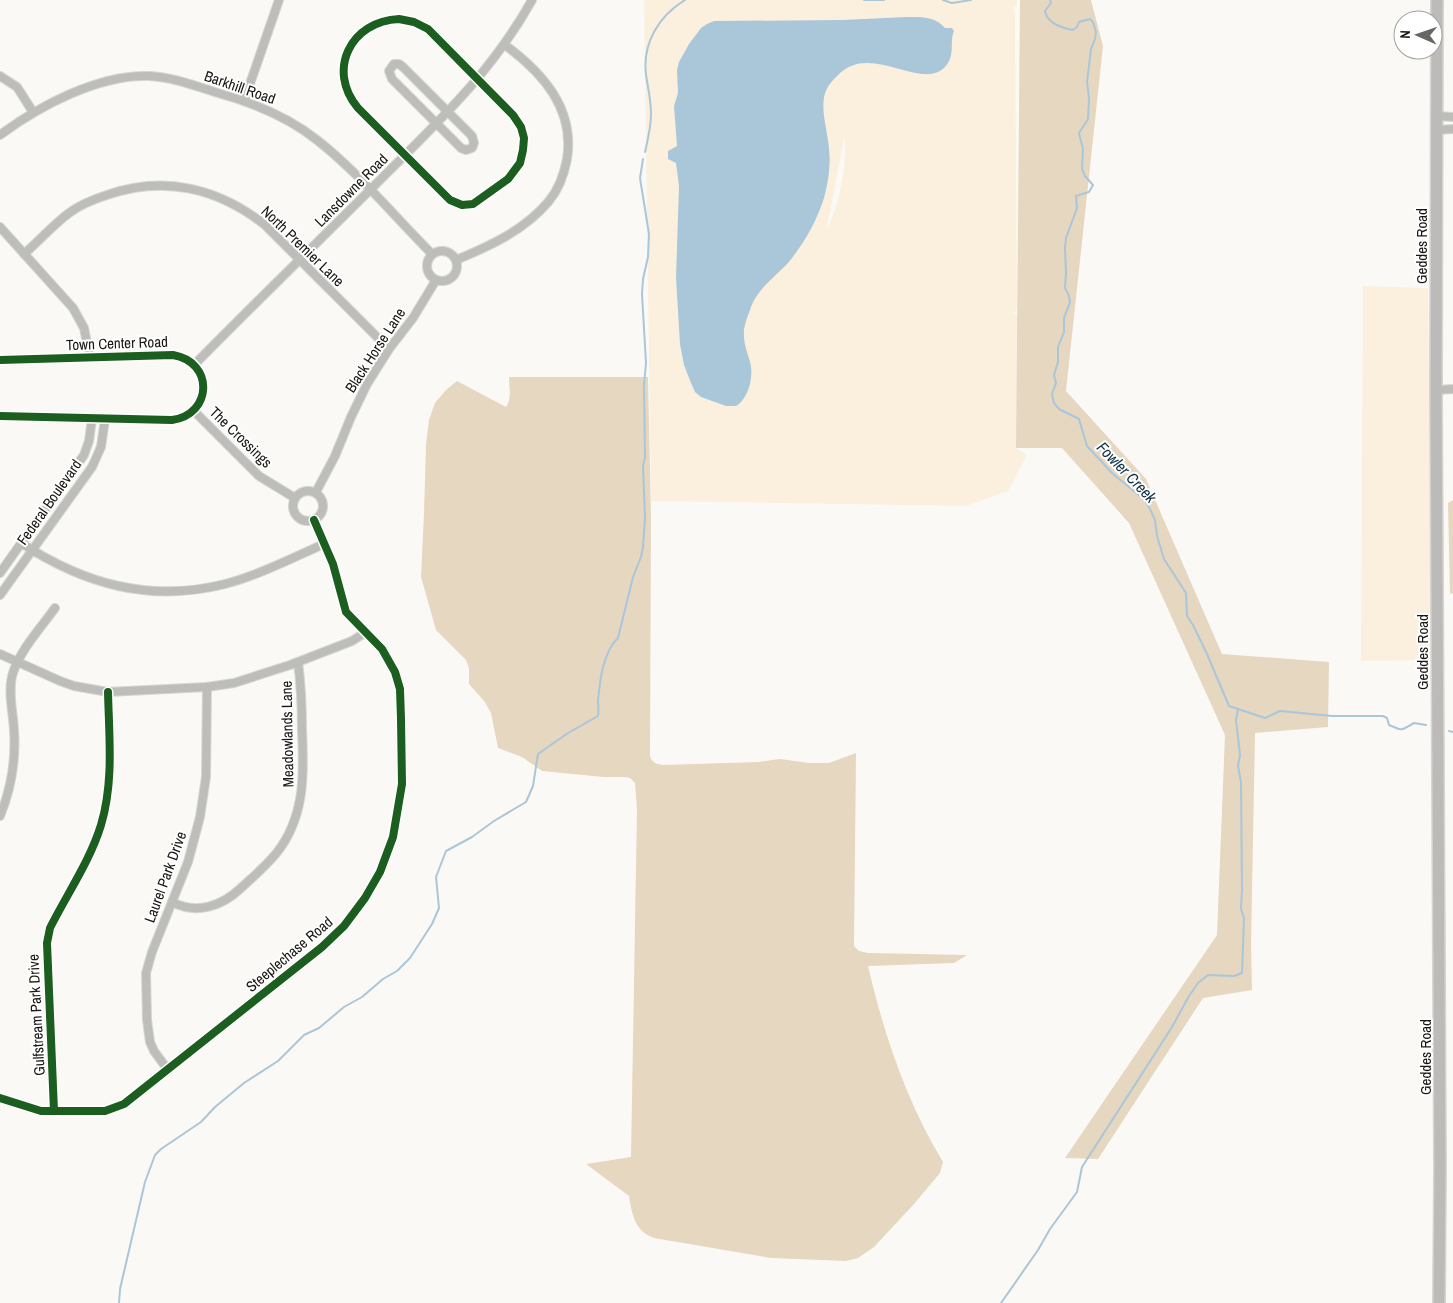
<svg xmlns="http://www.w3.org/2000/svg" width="1453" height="1303" font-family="'Archivo Narrow',sans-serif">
<rect width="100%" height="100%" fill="#fbf9f6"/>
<g fill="#fbf0de" fill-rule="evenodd">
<path d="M644 0H1017V5L1013 7 1015 12 1017 309 1013 314H1017L1016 448 1027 455 1008 491 966 506 651 501ZM844 138C848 160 839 208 827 228Z"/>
<path d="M1363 286 1428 288 1432 660 1361 661Z"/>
</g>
<g fill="#e6d7c0">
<path d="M1020 0H1091L1103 46 1066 391 1146 479 1222 654 1329 662 1328 727 1255 733 1251 945 1252 990 1203 998 1098 1159 1065 1158 1217 935 1225 735 1129 523 1062 448H1016Z"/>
<path d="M509 377H648L651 517 650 756C652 763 657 764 663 765L759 762 780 759 809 763H829L856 753 854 946 859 951 868 953 967 955 954 963 868 966C884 1034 906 1101 943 1162L940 1173 914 1204 874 1247 858 1258 846 1261 771 1258 654 1238C635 1231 632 1215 629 1196L586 1164 631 1157 637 809 635 783 630 778 624 777H604L542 771 522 757 498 748 491 713 485 702 469 684V668L466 660 436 630 421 577 424 514 426 444 429 420 435 403 446 390 457 381 506 407C512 399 509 387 509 377Z"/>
<path d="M1453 500V593L1450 594 1448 503Z"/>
</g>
<path fill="#aac6d9" d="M906 17C921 17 935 16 945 28H952L954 31C949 43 956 55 945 67 922 92 870 41 838 75 833 80 828 85 825 93 820 111 828 131 829 149 831 165 828 183 824 198 817 220 806 240 792 258 778 276 757 287 750 310 747 318 743 328 744 336 744 345 748 354 750 362 754 376 749 398 736 406H726L701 397 695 392 691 383 684 365 680 344 676 278 679 186 676 163 668 159V151L677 146 674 106 678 93 677 70 679 62 689 44 701 28 707 24 714 21 843 20Z"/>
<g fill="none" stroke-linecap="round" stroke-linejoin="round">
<g stroke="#aac6d9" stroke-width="2">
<path d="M864 0H884"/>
<path d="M943 0 952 3 971 0"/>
<path d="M1050 0 1051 3 1045 11C1047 23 1062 28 1073 30L1077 27 1079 22 1090 19 1093 22 1096 32 1095 39 1091 49 1087 82 1089 98 1088 119 1079 133 1083 149 1082 169 1085 176 1093 185 1089 192 1076 196 1077 208 1066 238 1065 248 1066 273 1065 288 1069 296 1070 302 1064 318V332L1058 347V362L1054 375 1056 383 1052 394 1054 403 1059 409 1079 419 1087 446 1113 474 1145 500 1149 507 1155 520 1157 536 1164 559 1186 593 1187 616 1193 625 1207 654 1229 706 1265 718 1280 711 1332 716H1383L1387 718 1389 725C1405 732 1401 730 1414 723L1426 725"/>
<path d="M645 152C648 139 651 127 651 114 651 100 648 88 646 75 642 43 659 16 685 0"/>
<path d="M1449 731 1453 732"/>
<path d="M119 1303 120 1289 145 1182 155 1155 161 1149 201 1122 215 1107 244 1083 278 1061 304 1035 319 1028 344 1007 362 997 383 979 397 971 410 958 432 924 439 908 436 877 446 851 472 837 494 821 526 802 533 786 538 754 568 733 598 716C599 710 598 706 598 700 600 680 603 652 618 638L633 577 641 557 643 547 645 518 643 465 645 458 644 385 646 363 642 294 643 279 648 257 649 234 640 178 643 159"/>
<path d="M1001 1303 1038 1250 1050 1229 1077 1192 1082 1167 1172 1027 1189 996 1198 983 1208 975 1234 976 1242 973 1244 918 1241 909 1242 890 1241 782 1238 766 1240 755 1236 720 1238 710"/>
</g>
<g stroke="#d6d5d3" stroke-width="10">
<g id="minor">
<path d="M399 19 414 22 428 29 513 115 521 127 524 138 523 150 520 163 508 179 473 204 462 205 450 200 358 108C326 70 351 21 399 19Z"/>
<path d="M394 64H399L403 67 472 136 474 143 472 148 466 150 461 148 392 79 389 71Z"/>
<path d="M0 76 17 87 33 112"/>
<path d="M244 101 279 0"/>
<path d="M1437 116 1453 117"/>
<path d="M1437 130 1453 129"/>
<path d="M0 135C39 106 99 74 149 76 172 77 196 86 218 93 254 103 288 117 317 140 358 172 395 217 432 254"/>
<path d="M0 227 73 308 84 328 90 358"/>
<circle cx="442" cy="266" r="15"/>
<path d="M24 254C39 241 53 225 69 213 80 205 94 199 107 195 164 175 218 188 265 225L389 349"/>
<path d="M456 260C490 246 525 230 549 201 559 189 564 175 567 159 575 109 543 73 505 45"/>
<path d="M0 360 173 355C214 362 213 414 172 420L0 416"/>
<path d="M194 365C256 302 319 241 382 178 439 121 492 72 532 0"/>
<path d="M1436 390 1453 389"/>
<path d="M194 411 259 476 295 498"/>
<circle cx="308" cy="506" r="15"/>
<path d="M316 492 335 456 351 417 367 384 389 349 413 318 436 280"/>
<path d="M21 543C84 584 150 603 225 584 259 575 292 558 324 544"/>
<path d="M0 573 84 455 89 441 92 419"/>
<path d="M0 595 92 467 101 447 105 419"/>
<path d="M0 654 60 681 74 686 108 692 207 687 234 683 290 665 352 641 366 632"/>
<path d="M0 816C11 789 16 759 14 730 13 712 8 694 12 676 19 651 40 629 55 608"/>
<path d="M172 902C197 915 222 906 241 888 255 875 270 863 281 847 305 812 304 772 302 730 302 708 301 685 298 662"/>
<path d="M168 1070 154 1051 150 1042 147 1020 146 973 152 952 188 862 200 817 206 777 207 687"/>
<path d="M0 1098 41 1111H105L124 1104 322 947 344 926 365 898 380 872 393 837 402 784 401 719 400 689 395 672 382 649 346 612 333 564 314 520"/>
<path d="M54 1111 47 943 50 928C67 894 90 861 101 825 114 782 109 736 108 692"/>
</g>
</g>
<g stroke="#d6d5d3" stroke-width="14">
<path id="secondary" d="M1437 0 1436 390 1440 1169 1439 1303"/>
</g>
<use href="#minor" stroke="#bdbdba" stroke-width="8"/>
<use href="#secondary" stroke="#bcbbba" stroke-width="11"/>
<g stroke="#fff" stroke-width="11">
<g id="cycleway">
<path d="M399 19 414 22 428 29 513 115 521 127 524 138 523 150 520 163 508 179 473 204 462 205 450 200 358 108C326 70 351 21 399 19Z"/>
<path d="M0 360 173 355C214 362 213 414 172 420L0 416"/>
<path d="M0 1098 41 1111H105L124 1104 322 947 344 926 365 898 380 872 393 837 402 784 401 719 400 689 395 672 382 649 346 612 333 564 314 520"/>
<path d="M54 1111 47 943 50 928C67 894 90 861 101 825 114 782 109 736 108 692"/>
</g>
</g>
<use href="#cycleway" stroke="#1b5e20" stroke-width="8"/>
</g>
<g text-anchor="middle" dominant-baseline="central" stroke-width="4" stroke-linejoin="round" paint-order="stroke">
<g font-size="15" fill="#181714" stroke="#fff">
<text transform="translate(240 87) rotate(19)">Barkhill Road</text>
<text transform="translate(351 190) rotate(-45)">Lansdowne Road</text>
<text transform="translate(303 246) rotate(44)">North Premier Lane</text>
<text transform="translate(1421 246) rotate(-90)">Geddes Road</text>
<text transform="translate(117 343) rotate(-2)">Town Center Road</text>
<text transform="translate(375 350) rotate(-57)">Black Horse Lane</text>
<text transform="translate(241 437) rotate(44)">The Crossings</text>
<text transform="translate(49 502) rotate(-55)">Federal Boulevard</text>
<text transform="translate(1422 652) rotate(-90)">Geddes Road</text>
<text transform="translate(287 734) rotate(-91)">Meadowlands Lane</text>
<text transform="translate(165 877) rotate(-70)">Laurel Park Drive</text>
<text transform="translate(289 954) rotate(-40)">Steeplechase Road</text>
<text transform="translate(36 1015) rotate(-93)">Gulfstream Park Drive</text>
<text transform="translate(1425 1057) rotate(-90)">Geddes Road</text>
</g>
<g font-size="16" font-style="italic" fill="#0e3045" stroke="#fff">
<text transform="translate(1127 472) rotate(46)">Fowler Creek</text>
</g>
</g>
<g transform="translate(1418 35) rotate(272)"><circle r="24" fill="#ffffff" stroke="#a3a2a1"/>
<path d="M0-4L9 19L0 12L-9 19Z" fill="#676663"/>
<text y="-8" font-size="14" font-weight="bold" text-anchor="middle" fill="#181714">N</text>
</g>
</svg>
